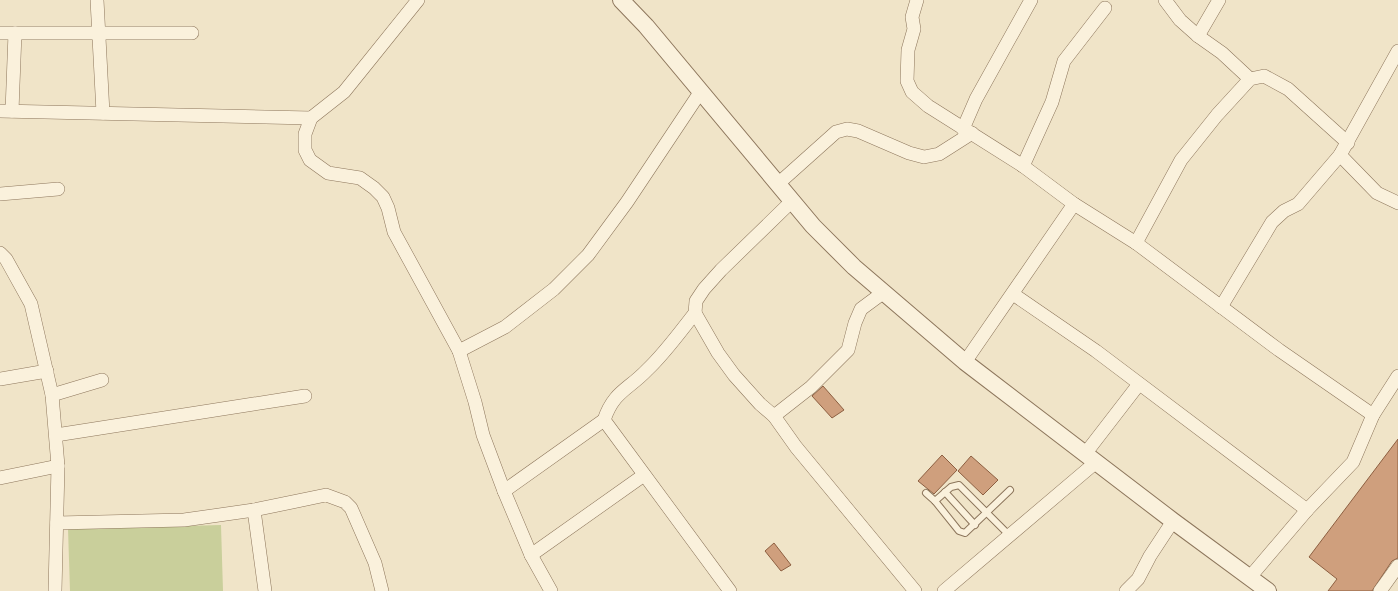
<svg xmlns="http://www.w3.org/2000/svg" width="1398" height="591" font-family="'Playfair Display',serif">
<rect width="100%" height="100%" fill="#f0e4c8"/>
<path fill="#c9cf9b" d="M221 525 223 591H70L68 529Z"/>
<g fill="#cf9f7d" stroke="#8d5f41">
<path d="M823 386 844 410 832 418 812 396Z"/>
<path d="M1398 439V558L1392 561 1372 591H1328L1337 579 1309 557Z"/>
<path d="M942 455 957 470 934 494 918 481Z"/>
<path d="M971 456 998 480 983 495 958 471Z"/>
<path d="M774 543 791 565 781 571 765 551Z"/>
</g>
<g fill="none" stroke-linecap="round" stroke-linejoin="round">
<g stroke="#8d765c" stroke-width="8">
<g id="service">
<path d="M945 492 975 525"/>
<path d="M926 493 935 501 959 531 965 533 1010 490"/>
<path d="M935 501 951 487 959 485 1009 535"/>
</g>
</g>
<g stroke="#8d765c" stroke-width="14">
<g id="minor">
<path d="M97 0 103 113"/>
<path d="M418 0 344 92 311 118 305 134V150L310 160 328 173 360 178 374 188 383 197 388 208 394 232 459 351 475 402 483 435 504 491 531 555 551 591"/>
<path d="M917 0 912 17 914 29 908 50 907 81 912 92 928 106 1023 166 1074 204 1136 243 1279 350 1373 415"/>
<path d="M1165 0 1180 20 1198 36 1222 53 1250 79"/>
<path d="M0 33H192"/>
<path d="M1198 36 1219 0"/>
<path d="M0 111 311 118"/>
<path d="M12 111 15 33"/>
<path d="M963 129 976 99 1031 0"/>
<path d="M1340 155 1377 193 1398 203"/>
<path d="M1023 166 1052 102 1064 61 1105 8"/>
<path d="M779 183 836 132 847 129 858 131 909 153 924 157 939 154 972 133"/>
<path d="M0 194 58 189"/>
<path d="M1136 243 1181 160 1217 115 1250 79 1264 76 1288 89 1348 143"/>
<path d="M0 253 6 259 31 304 52 395 58 466 55 591"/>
<path d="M1013 294 1096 351 1307 510"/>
<path d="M1221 307 1272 222 1284 211 1298 204 1340 155 1398 51"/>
<path d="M695 313 718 353 734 375 760 404 774 416 796 447 915 591"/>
<path d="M459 351 505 327 554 289 588 255 627 202 701 91"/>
<path d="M965 362 1074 204"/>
<path d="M0 379 47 371"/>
<path d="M52 395 102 380"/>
<path d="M774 416 811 387 848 350 855 323 861 309 884 292"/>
<path d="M604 420 730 591"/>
<path d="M56 435 305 396"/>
<path d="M1085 454 1139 384"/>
<path d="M0 478 58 466"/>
<path d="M504 491 604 420C614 391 628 390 647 370 665 353 680 332 695 313L696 301 704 289 721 270 792 201"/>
<path d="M254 510 265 591"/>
<path d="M57 523 184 520 254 510 326 495 345 502 351 508 375 563 382 591"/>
<path d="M531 555 644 475"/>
<path d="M1250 577 1307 510 1353 462 1373 415 1398 376"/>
<path d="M944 591 1095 463"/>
<path d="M1126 591 1138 579 1150 556 1173 521"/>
<path d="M1380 591 1398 566"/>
</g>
</g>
<g stroke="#8d765c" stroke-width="18">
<path id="tertiary" d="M621 0 646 26 813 226 854 267 965 362 1173 521 1268 591"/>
</g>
<use href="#service" stroke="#faf1dc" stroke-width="6"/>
<use href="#minor" stroke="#faf1dc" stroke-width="13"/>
<use href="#tertiary" stroke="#faf1dc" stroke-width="16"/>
</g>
</svg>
